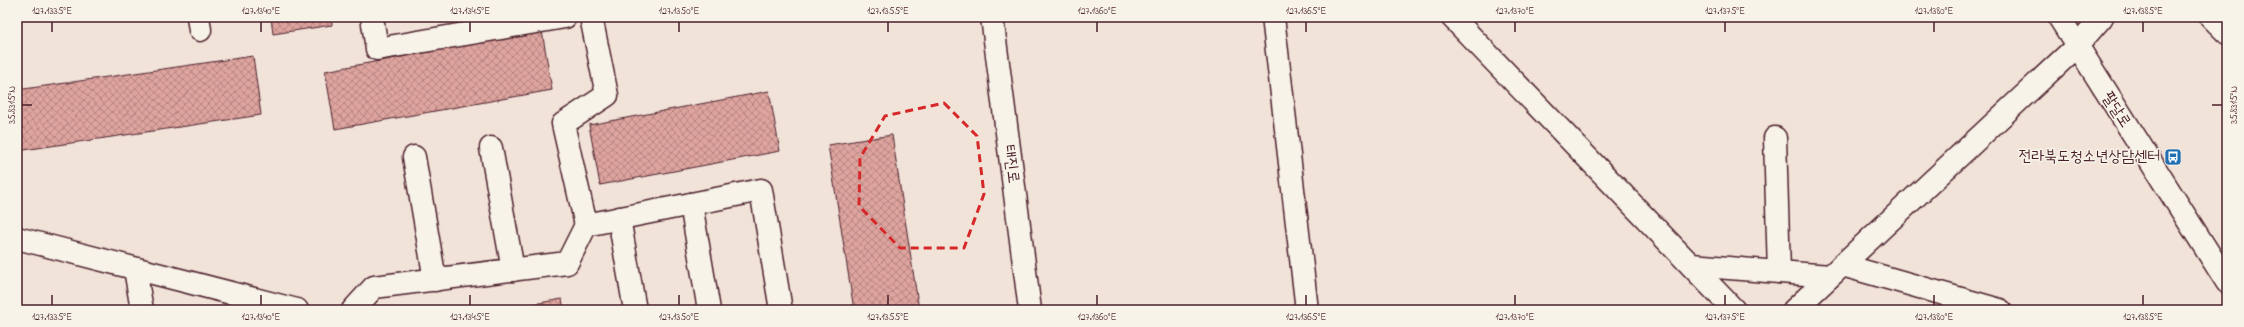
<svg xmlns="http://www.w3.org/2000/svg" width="2244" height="327" font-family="'Indie Flower','Poor Story',sans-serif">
<defs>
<pattern id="building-cross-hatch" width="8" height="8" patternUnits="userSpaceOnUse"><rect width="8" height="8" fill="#dea49e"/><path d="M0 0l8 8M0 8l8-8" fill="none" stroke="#b68581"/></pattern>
</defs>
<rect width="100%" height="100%" fill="#f2e3d9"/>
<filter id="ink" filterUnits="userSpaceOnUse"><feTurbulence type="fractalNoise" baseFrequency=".025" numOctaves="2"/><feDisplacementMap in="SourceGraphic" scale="8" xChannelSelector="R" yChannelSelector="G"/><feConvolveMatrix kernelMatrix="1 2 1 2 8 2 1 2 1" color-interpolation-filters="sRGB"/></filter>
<g filter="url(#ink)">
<g fill="url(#building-cross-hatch)" stroke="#4a1f2b">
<path d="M271 17H331L332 25 273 34Z"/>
<path d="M542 31 552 90 335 129 325 71Z"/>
<path d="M253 56 261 115 17 151V90Z"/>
<path d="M769 91 780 151 600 185 589 125Z"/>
<path d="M892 135 919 310H854L828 145Z"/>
<path d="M562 299 564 310H499Z"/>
</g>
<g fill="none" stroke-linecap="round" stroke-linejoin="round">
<g stroke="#4a1f2b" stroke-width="25">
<g id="minor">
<path d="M198 17 200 30"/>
<path d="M372 17 377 49 565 17"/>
<path d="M992 17 1030 310"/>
<path d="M1273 17 1307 310"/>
<path d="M1452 17 1734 310"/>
<path d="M2059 17 2227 282"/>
<path d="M2211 17 2227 33"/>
<path d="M1775 138 1779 272"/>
<path d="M491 148 513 270"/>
<path d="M414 157 435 280"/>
<path d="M691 204 709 310"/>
<path d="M619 218 635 310"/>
<path d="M586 225 563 124 607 95 591 17"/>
<path d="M17 238 297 310"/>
<path d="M1691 265 1830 276"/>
<path d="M1842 265 2000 310"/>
<path d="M135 269 142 310"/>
<path d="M353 310 374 287 567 263 586 225 761 190 781 310"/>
<path d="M1794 310 2076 47 2102 17"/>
</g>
</g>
<use href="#minor" stroke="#f7f3e8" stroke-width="22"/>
</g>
</g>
<path fill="none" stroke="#d62828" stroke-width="3" stroke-dasharray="8 5" stroke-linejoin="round" d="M944 103 977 136 984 194 964 248H900L859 206 860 158 885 116Z"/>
<path fill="none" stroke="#4a1f2b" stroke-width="1.5" d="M52 22V32M261 22V32M470 22V32M679 22V32M888 22V32M1097 22V32M1306 22V32M1515 22V32M1725 22V32M1934 22V32M2143 22V32M22 105H32M2212 105H2222M52 295V305M261 295V305M470 295V305M679 295V305M888 295V305M1097 295V305M1306 295V305M1515 295V305M1725 295V305M1934 295V305M2143 295V305"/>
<defs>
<g id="bus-square" transform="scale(0.9)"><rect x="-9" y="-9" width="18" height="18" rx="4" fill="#1f6fb2" stroke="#f7f3e8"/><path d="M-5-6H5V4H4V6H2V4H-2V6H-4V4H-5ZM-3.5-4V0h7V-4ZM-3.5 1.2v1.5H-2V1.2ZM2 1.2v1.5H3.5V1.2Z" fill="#fff"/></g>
</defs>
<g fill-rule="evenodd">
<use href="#bus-square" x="2173" y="157"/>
</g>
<g text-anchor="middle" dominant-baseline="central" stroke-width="3" stroke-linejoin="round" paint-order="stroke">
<g font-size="16" fill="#4a1f2b" stroke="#f7f3e8">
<text transform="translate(2116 110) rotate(57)">팔달로</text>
<text transform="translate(1011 164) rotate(83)">태진로</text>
</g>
<g font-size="16" fill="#4a1f2b" stroke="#f7f3e8" text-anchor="end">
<text x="2160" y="157">전라북도청소년상담센터</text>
</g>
</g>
<rect width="2244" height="327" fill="none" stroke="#f7f3e8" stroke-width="44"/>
<rect x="22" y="22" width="2200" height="283" fill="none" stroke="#4a1f2b" stroke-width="1.5"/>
<g font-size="10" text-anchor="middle" fill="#4a1f2b">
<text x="52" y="14">127.1335°E</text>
<text x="261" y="14">127.1340°E</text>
<text x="470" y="14">127.1345°E</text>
<text x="679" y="14">127.1350°E</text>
<text x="888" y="14">127.1355°E</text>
<text x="1097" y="14">127.1360°E</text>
<text x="1306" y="14">127.1365°E</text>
<text x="1515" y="14">127.1370°E</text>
<text x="1725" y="14">127.1375°E</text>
<text x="1934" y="14">127.1380°E</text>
<text x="2143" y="14">127.1385°E</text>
<text transform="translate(11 105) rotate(-90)" y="4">35.8315°N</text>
<text transform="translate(2233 105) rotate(-90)" y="4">35.8315°N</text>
<text x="52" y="320">127.1335°E</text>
<text x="261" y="320">127.1340°E</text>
<text x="470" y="320">127.1345°E</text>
<text x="679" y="320">127.1350°E</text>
<text x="888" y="320">127.1355°E</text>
<text x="1097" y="320">127.1360°E</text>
<text x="1306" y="320">127.1365°E</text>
<text x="1515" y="320">127.1370°E</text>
<text x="1725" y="320">127.1375°E</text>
<text x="1934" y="320">127.1380°E</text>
<text x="2143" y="320">127.1385°E</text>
</g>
</svg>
